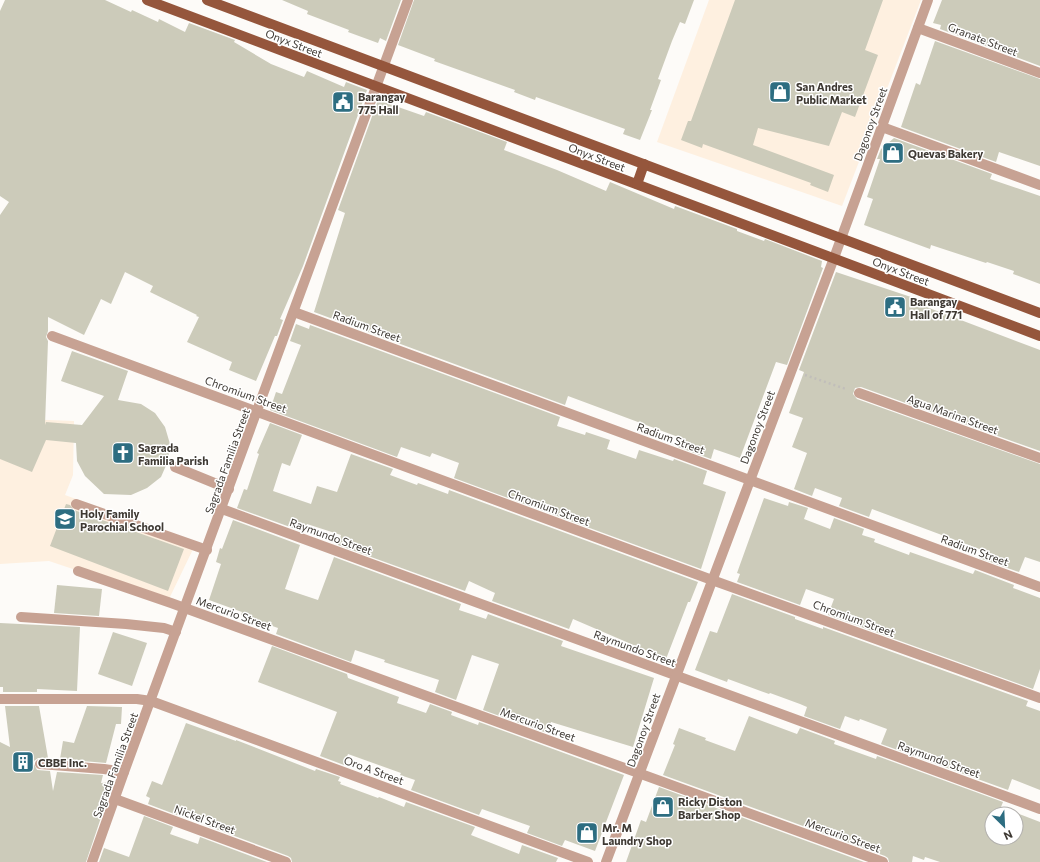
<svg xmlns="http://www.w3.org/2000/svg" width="1040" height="862" font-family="Commissioner,sans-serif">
<rect width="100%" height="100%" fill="#fdfbf8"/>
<g fill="#fef0e0">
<path d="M709 0H921L842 206 657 142Z"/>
<path d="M0 418 74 421 73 475 65 495 196 543 168 601 49 561 0 564Z"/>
</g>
<g fill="#cccbba" fill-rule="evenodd">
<path d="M5 0H105L131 12 132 10 158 22 159 19 185 32 189 23 235 40 234 42 271 64 304 77 307 71 344 87 346 82 367 90 303 266 280 319 283 320 277 336H275L256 381 229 370 232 362 187 342 199 317 196 316 197 315 150 292 153 286 125 272 111 304 101 299 84 335 48 317V331L46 337 48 341 45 425 46 422 82 425 104 396 61 381 72 351 128 371 118 400 141 404 155 413 165 427 170 444 168 461 161 477 147 488 131 495 104 494 85 476 77 461 76 443 46 440 32 472 0 459V215L9 202 0 196V11Z"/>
<path d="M282 0H401L386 41 380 38 378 43 348 32 349 30 307 14 308 11Z"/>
<path d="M414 0H694L685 24 680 22 672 41 658 79 661 80 650 110H652L640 140 623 134 625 129 536 97 535 100 514 92 515 90 434 61 435 59 398 45Z"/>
<path d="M735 0H883L865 50 878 55 855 117 842 112 829 146 758 128 753 145 834 175 828 192 810 185 811 183 703 144 702 148 681 140 688 121H691Z"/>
<path d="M942 0H1040V66L940 29 941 25 933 23Z"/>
<path d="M935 41 1040 79V166L999 152 996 162 901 127 916 83 920 85Z"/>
<path d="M378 100 424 116 426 112 507 142 504 150 557 170 606 191 610 182 674 209 675 206 737 229V231L764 241 765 239 822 261 821 267 823 268 787 365 776 362 740 458 714 449 711 459 678 447 681 438 568 396 565 405 314 312 345 213 338 210Z"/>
<path d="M894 138 992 174 990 179 1040 196V284L1013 274 1014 271 987 262 986 263 931 245 930 249 864 225 873 199 867 197 880 159H877L881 149Z"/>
<path d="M836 272 917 299 916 303 1040 350V451L861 387 855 388 853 394 857 399 1040 464V562L1025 557 1019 572 979 558 982 550 872 509 869 517 839 506 842 498 815 488 812 496 794 489 807 453 792 447 803 418 789 413 804 372 799 370Z"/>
<path d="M296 324 309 329 310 325 560 417 557 426 585 435 586 432 610 440 607 449 636 459 639 450 673 461 674 459 707 471 703 484 726 492 701 569 454 478 459 463 432 453 430 457 401 447 397 457 270 410 276 392 282 394 301 345 290 341Z"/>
<path d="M270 423 302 435 290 466 282 463 273 491 311 504 317 486 337 492 351 454 393 469 390 475 417 485 418 483 448 494 449 490 698 582 690 602H688L666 659 573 619 569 629 492 601 495 593 469 581 465 591 338 545 341 535 307 524 304 532 237 508 244 489 247 490 259 454 257 453Z"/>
<path d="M764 498 788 506 789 502 808 508 804 519 830 529 834 518 864 529 862 535 875 539 874 542 909 555 910 552 973 574 975 570 1014 585 1013 588 1040 598V669L1033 689 828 615 834 599 806 589 800 605 737 582 740 574 737 573Z"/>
<path d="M66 504 70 505 74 510 184 549 168 591 50 546Z"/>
<path d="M233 520 300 545 285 589 318 600 334 557 461 604 459 610 486 619 488 614 563 641 561 646 654 678 633 747 551 722 547 733 483 710 499 664 472 655 456 700 435 692 439 680 384 662 385 660 355 650 351 662 276 634 278 628 241 615 242 612 209 600 221 564 216 562 220 548 222 549Z"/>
<path d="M57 585 102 589 99 616 54 613Z"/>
<path d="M732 594 795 617V619L823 629V627L1028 701 1026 706 1040 711V790L1012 779 1008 790 881 744 887 729 860 719 859 721 845 716 840 729 804 716 807 707 800 704 770 693 769 694 728 679 727 682 695 670 710 631 717 633Z"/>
<path d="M0 623 80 627 77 691 37 689V692H3V687H0Z"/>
<path d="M113 632 147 643 132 686 98 674Z"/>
<path d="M272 646 347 674 348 678 399 697 397 703 426 713 430 704 452 712 451 715 478 725 479 722 624 775 595 851 565 840 562 846 527 833 530 826 482 809 479 815 411 790 415 780 400 775 401 773 348 754 344 765 320 756 337 712 258 682Z"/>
<path d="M5 706H39L48 758H38L34 761V764L37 770 50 771 53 791 57 772 103 775 101 783 113 782 86 862H0V742L10 747Z"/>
<path d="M87 706 122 707 121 724H116L106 763 60 759 63 741 74 743Z"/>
<path d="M749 716 797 734 800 728 835 741 834 744 876 759 877 756 1003 802 1001 807 1040 822V862H940L925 857 924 860 913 856 912 862H889L888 858 885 856 663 775 675 745 673 744 679 728 706 738 705 740 735 751ZM992 814H1016V838H992Z"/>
<path d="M186 723 236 741V740L315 771 316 769 340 777 338 781 341 782 340 784 378 798 379 797 404 807 406 802 475 827 471 835 519 854 522 845 558 858 556 862H292L291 858 288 856 205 825 207 818 180 808 177 815 148 804 150 798 146 796 152 781 162 785Z"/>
<path d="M659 787 864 862H626L641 820 646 822Z"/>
<path d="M144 816 173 827 170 834 198 844 200 837 267 862H99L104 848 129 857Z"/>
</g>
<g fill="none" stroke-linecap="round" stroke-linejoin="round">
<path stroke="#c1beba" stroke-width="2.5" stroke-dasharray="2 3" stroke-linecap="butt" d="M805 375 846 389"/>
<g stroke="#c7a293" stroke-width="10">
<path d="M918 28 1040 73"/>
<path d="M882 127 1040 185"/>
<path d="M294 312 1040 587"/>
<path d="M52 336 712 580 1040 698"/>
<path d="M859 393 1040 458"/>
<path d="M175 467 229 489"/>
<path d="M76 504 207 550"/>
<path d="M222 509 1040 809"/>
<path d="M78 571 171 603 883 862"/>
<path d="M21 617 126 624 164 628 176 632"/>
<path d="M0 699H137L151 701 588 862"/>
<path d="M40 764 104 769 124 772"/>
<path d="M115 799 286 862"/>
<path d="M92 862 124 772 408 0"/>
<path d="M606 862 834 258 928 0"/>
</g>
<g stroke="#95563c" stroke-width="10">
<path d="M147 0 1040 336"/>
<path d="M207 0 1040 313"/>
<path d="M637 184 644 164"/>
</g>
</g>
<defs>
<g id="shop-square" transform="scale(1.15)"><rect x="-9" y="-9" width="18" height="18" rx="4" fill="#2d6d81" stroke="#fff"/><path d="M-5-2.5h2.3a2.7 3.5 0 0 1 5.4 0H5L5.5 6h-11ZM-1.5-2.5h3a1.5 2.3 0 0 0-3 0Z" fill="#fff"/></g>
<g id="civic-square" transform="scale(1.15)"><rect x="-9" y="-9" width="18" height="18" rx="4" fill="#2d6d81" stroke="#fff"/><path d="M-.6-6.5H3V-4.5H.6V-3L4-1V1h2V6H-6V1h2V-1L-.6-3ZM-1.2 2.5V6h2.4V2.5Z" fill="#fff"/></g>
<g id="church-square" transform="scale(1.15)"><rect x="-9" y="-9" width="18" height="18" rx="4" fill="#2d6d81" stroke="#fff"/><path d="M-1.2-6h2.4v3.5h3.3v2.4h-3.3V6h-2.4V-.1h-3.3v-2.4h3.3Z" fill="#fff"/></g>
<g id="school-square" transform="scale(1.15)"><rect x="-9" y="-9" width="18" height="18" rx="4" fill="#2d6d81" stroke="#fff"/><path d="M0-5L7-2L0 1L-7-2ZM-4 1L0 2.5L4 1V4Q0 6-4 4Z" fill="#fff"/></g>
<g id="building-square" transform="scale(1.15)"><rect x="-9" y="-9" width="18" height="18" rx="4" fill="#2d6d81" stroke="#fff"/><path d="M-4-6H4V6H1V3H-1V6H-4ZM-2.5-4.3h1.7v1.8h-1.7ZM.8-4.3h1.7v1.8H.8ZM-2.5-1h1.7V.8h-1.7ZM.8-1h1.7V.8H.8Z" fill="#fff"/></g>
</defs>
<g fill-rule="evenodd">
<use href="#shop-square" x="780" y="92"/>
<use href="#civic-square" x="343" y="102"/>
<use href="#shop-square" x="893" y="153"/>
<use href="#civic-square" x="895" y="307"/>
<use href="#church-square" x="123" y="453"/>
<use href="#school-square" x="65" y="519"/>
<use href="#building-square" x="23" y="762"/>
<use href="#shop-square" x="663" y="807"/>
<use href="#shop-square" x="587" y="833"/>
</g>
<g text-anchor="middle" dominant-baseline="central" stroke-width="3" stroke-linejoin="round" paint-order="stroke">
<g font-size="11" fill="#3e3933" stroke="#fff">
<text transform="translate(983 39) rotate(21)">Granate Street</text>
<text transform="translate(294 43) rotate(21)">Onyx Street</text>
<text transform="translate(870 124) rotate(-70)">Dagonoy Street</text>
<text transform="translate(597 157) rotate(21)">Onyx Street</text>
<text transform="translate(901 271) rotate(21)">Onyx Street</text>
<text transform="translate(367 326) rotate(20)">Radium Street</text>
<text transform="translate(246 394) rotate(20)">Chromium Street</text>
<text transform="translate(953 414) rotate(20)">Agua Marina Street</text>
<text transform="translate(757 427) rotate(-69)">Dagonoy Street</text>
<text transform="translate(671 438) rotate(20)">Radium Street</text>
<text transform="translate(227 461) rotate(-70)">Sagrada Familia Street</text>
<text transform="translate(549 507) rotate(20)">Chromium Street</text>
<text transform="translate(331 536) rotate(20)">Raymundo Street</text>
<text transform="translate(975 550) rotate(20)">Radium Street</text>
<text transform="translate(234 613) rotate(20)">Mercurio Street</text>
<text transform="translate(854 618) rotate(20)">Chromium Street</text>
<text transform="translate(635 648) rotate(20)">Raymundo Street</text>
<text transform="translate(538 724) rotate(20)">Mercurio Street</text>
<text transform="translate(643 730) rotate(-70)">Dagonoy Street</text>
<text transform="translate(939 759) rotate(20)">Raymundo Street</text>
<text transform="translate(115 765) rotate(-70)">Sagrada Familia Street</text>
<text transform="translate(374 770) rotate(20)">Oro A Street</text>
<text transform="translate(205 819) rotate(20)">Nickel Street</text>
<text transform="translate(843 835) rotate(20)">Mercurio Street</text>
</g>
<g font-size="11" font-weight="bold" fill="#3e3933" stroke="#fff" text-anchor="start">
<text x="796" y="86">San Andres<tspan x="796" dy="13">Public Market</tspan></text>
<text x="358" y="96">Barangay<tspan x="358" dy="13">775 Hall</tspan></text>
<text x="908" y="153">Quevas Bakery</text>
<text x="910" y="301">Barangay<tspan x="910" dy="13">Hall of 771</tspan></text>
<text x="138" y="447">Sagrada<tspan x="138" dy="13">Familia Parish</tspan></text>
<text x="80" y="513">Holy Family<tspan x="80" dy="13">Parochial School</tspan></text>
<text x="38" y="762">CBBE Inc.</text>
<text x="678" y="801">Ricky Diston<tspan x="678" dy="13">Barber Shop</tspan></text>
<text x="602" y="827">Mr. M<tspan x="602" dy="13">Laundry Shop</tspan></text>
</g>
</g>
<g transform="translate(1004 826) rotate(156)"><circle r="19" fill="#ffffff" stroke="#b2b0ad"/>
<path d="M0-3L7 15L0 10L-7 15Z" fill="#2d6d81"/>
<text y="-6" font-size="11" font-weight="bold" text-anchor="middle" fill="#3e3933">N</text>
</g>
</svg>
